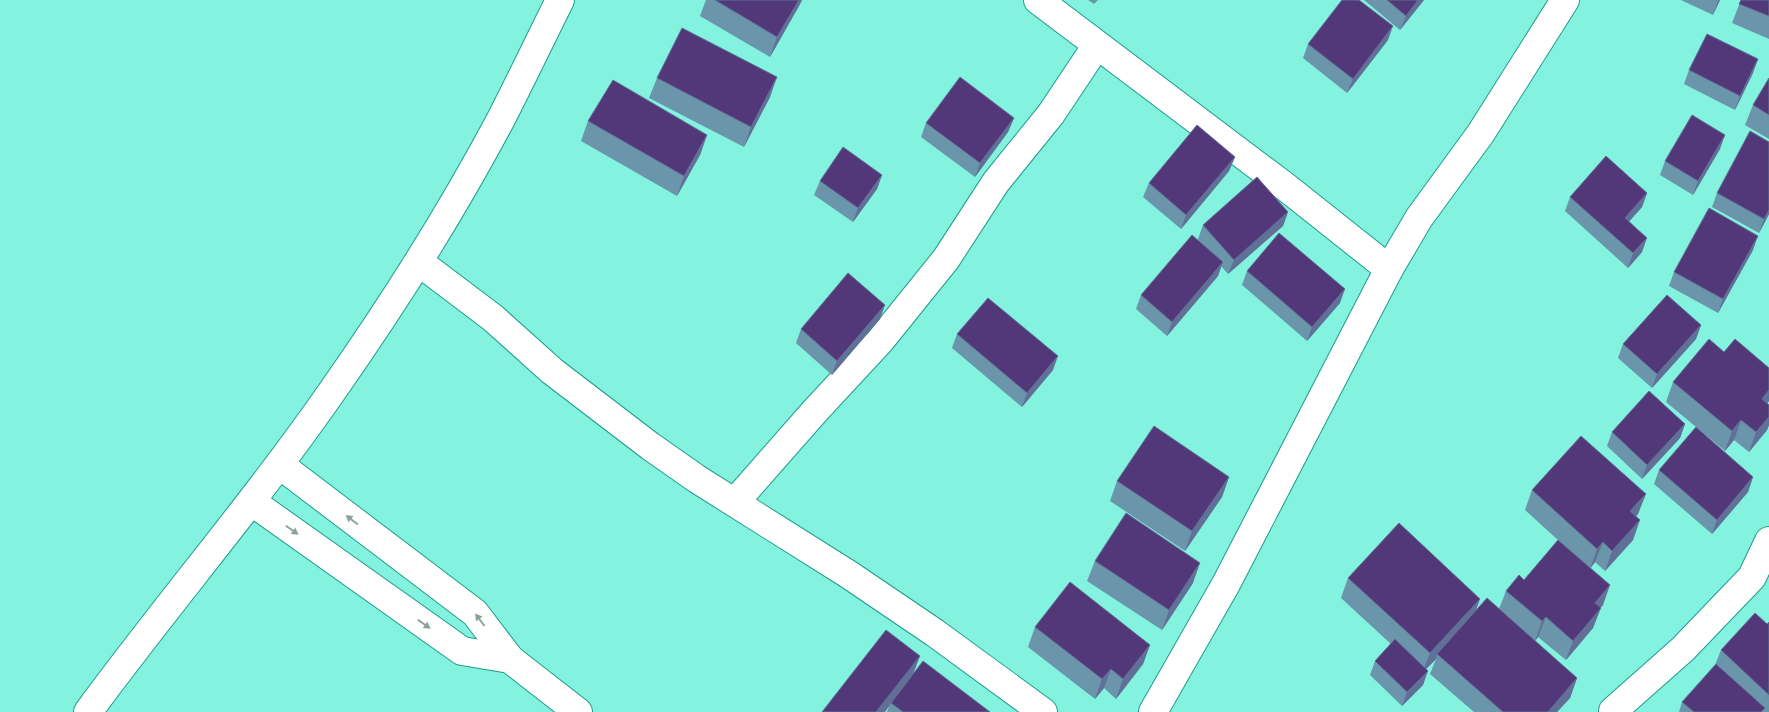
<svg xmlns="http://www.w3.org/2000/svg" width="1769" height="712" font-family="'Playfair Display',serif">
<rect width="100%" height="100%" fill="#83f2de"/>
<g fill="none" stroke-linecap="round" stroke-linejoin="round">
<g stroke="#1e9d8c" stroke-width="30">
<g id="minor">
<path d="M1038 0 1287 188 1389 269"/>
<path d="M419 262 493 318 552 371 650 446 697 479 848 574 935 633 1043 712"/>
<path d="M280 465 475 613 510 659 578 712"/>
<path d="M252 502 462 651 510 659"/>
<path d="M735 502 815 411 880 341 946 259 996 182 1051 114 1097 45"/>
<path d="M1613 711 1683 649 1752 577 1769 541"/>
<path d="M88 712C168 603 256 501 333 390 394 303 451 213 501 119 521 80 540 40 560 0"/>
<path d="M1153 712 1226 584 1389 269 1419 218 1481 133 1565 0"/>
</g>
</g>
<use href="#minor" stroke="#fff" stroke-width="28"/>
</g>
<g fill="#6a95ab">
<path d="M706 0H802L799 6 770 57 700 16Z"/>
<path d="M1088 0H1098L1094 4Z"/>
<path d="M1364 0H1424L1400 30Z"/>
<path d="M1681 0H1720L1713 15Z"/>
<path d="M1741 0H1769V39L1732 23Z"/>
<path d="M1388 40 1347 93 1303 58 1308 44Z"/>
<path d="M1689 70 1753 73 1735 110 1684 84Z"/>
<path d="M657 78 770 97 744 147 649 98Z"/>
<path d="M1769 78V139L1745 125 1753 105Z"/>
<path d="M1014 118 1008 132 975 177 921 137 926 123Z"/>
<path d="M588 121 707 135 700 155 677 196 581 141Z"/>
<path d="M1720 149 1693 195 1660 175 1665 161Z"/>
<path d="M1235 157 1229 171 1181 229 1143 197 1149 183Z"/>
<path d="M882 175 877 189 853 222 814 195 820 181Z"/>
<path d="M1647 193 1642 207 1629 221 1642 252 1628 268 1565 211 1570 197Z"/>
<path d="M1717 193 1769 214 1759 233 1712 207Z"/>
<path d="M1288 212 1283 226 1228 274 1221 266 1218 276 1167 336 1136 309 1141 295 1200 242 1198 239 1203 225Z"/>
<path d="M1753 250 1718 313 1669 286 1674 272Z"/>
<path d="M1247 271 1340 303 1307 341 1242 285Z"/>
<path d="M880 319 832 375 796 343 801 329Z"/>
<path d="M1701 325 1696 339 1652 388 1618 358 1623 344Z"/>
<path d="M957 334 1053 370 1022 407 952 348Z"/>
<path d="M1673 382 1769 401 1767 403 1769 405V425L1767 430 1749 452 1734 440 1725 451 1666 402Z"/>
<path d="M1685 424 1680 438 1642 479 1607 446 1612 432Z"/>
<path d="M1659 470 1753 477 1748 492 1712 534 1654 484Z"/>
<path d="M1229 477 1222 497 1185 551 1110 501 1117 481Z"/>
<path d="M1532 490 1638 514 1636 516 1633 540 1605 571 1595 562 1590 568 1603 605 1600 608 1593 628 1566 660 1538 637 1535 641 1577 678 1570 698 1557 712H1474L1430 674 1436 659 1426 669 1423 685 1402 706 1370 675 1375 661 1391 644 1341 598 1348 578 1476 609H1499L1506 591 1524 580 1558 540 1525 510Z"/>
<path d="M1095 561 1193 583 1162 630 1087 581Z"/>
<path d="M1769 622V712H1679L1682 702 1715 665 1721 650 1767 624Z"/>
<path d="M1035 627 1150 645 1143 664 1116 699 1104 688 1095 699 1028 647Z"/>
<path d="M920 656 914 672 990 712H887L889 706 885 712H822Z"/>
</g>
<g fill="#617097">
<path d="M799 0H802L799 6 770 57 777 37Z"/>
<path d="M1418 0H1424L1400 30 1406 16Z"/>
<path d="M1719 0H1720L1713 15 1718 1Z"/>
<path d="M1393 26 1388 40 1347 93 1353 79Z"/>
<path d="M1758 59 1753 73 1735 110 1740 96Z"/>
<path d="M777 77 770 97 744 147 751 127Z"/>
<path d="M1014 118 1008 132 975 177 980 163Z"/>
<path d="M707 135 700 155 677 196 684 176Z"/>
<path d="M1725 135 1720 149 1693 195 1698 181Z"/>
<path d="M1235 157 1229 171 1181 229 1186 215Z"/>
<path d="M882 175 877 189 853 222 858 208Z"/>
<path d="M1647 193 1642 207 1620 232 1625 218Z"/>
<path d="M1769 210V214L1759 233 1764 219Z"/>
<path d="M1288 212 1283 226 1228 274 1234 260Z"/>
<path d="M1758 236 1753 250 1718 313 1723 299Z"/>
<path d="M1647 238 1642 252 1628 268 1633 253Z"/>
<path d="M1223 262 1218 276 1167 336 1172 322Z"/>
<path d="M1345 289 1340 303 1307 341 1312 327Z"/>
<path d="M885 305 880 319 832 375 837 361Z"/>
<path d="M1701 325 1696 339 1652 388 1657 374Z"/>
<path d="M1058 356 1053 370 1022 407 1027 393Z"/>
<path d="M1769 390V401L1755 418 1762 399Z"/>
<path d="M1769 417V425L1767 430 1749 452 1756 432Z"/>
<path d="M1741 420 1734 440 1725 451 1732 431Z"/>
<path d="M1685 424 1680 438 1642 479 1647 465Z"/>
<path d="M1229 477 1222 497 1185 551 1192 531Z"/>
<path d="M1753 477 1748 492 1712 534 1717 520Z"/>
<path d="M1646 494 1638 514 1623 531 1630 511Z"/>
<path d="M1640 520 1633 540 1605 571 1612 551Z"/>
<path d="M1603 542 1595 562 1590 569 1597 549Z"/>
<path d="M1200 563 1193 583 1162 630 1169 610Z"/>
<path d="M1610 585 1603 605 1592 619 1601 608 1593 628 1566 660 1573 641 1595 603Z"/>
<path d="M1480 599 1473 619 1437 654 1436 659 1422 673 1430 653Z"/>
<path d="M1546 617 1538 637 1535 641 1542 621Z"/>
<path d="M1150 645 1143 664 1116 699 1123 679Z"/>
<path d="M920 656 912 676 891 703 885 712H876Z"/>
<path d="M1111 669 1104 688 1095 699 1102 679Z"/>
<path d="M1428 671 1423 685 1402 706 1407 692Z"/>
<path d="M1577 678 1570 698 1557 712H1548Z"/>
</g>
<g fill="#523878" stroke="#617097">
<path d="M715 0H799L777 37Z"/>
<path d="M1342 0H1359L1393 26 1353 79 1308 44Z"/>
<path d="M1387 0H1418L1406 16Z"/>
<path d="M1741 0H1769V16L1739 4Z"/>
<path d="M682 28 777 77 751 127 657 78Z"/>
<path d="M1707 34 1758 59 1740 96 1689 70Z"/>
<path d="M960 77 1014 118 980 163 926 123Z"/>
<path d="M1769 78V115L1753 105Z"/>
<path d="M613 80 707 135 684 176 588 121Z"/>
<path d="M1692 115 1725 135 1698 181 1665 161Z"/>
<path d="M1197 125 1235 157 1186 215 1149 183Z"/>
<path d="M1750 131 1769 142V210L1764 219 1717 193Z"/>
<path d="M843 147 882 175 858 208 820 181Z"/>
<path d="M1606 156 1647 193 1625 218 1647 238 1633 253 1570 197Z"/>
<path d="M1257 177 1288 212 1234 260 1203 225Z"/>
<path d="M1709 208 1758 236 1723 299 1674 272Z"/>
<path d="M1279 233 1345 289 1312 327 1247 271Z"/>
<path d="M1192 235 1223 262 1172 322 1141 295Z"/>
<path d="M848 273 885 305 837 361 801 329Z"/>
<path d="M1667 295 1701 325 1657 374 1623 344Z"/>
<path d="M988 298 1058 356 1027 393 957 334Z"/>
<path d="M1709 339 1724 352 1735 339 1769 368V390L1762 399 1769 405V417L1756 432 1741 420 1732 431 1673 382Z"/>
<path d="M1649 391 1685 424 1647 465 1612 432Z"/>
<path d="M1154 426 1229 477 1192 531 1117 481Z"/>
<path d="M1696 427 1753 477 1717 520 1659 470Z"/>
<path d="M1581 436 1646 494 1630 511 1640 520 1612 551 1603 542 1597 549 1532 490Z"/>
<path d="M1126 513 1200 563 1169 610 1095 561Z"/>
<path d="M1399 523 1480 599 1430 653 1348 578Z"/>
<path d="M1558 540 1610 585 1595 603 1601 608 1573 641 1546 617 1542 621 1506 591 1519 575 1524 580Z"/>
<path d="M1070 582 1150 645 1123 679 1111 669 1102 679 1035 627Z"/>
<path d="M1487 598 1577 678 1548 712H1503L1437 654Z"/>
<path d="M1755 613 1767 624 1769 622V695L1721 650Z"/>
<path d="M886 630 920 656 876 712H822Z"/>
<path d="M1395 639 1428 671 1407 692 1375 661Z"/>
<path d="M923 661 990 712H903L891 703Z"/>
<path d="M1716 664 1765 708 1761 712H1694L1682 702Z"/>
</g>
<defs><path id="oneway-solid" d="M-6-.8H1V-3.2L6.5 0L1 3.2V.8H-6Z" transform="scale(1.25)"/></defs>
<g fill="#8aa29e">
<use href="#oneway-solid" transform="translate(352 520) rotate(-143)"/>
<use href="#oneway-solid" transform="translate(292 530) rotate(35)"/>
<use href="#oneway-solid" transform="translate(480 620) rotate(-127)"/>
<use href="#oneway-solid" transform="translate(424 624) rotate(35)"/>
</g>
</svg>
